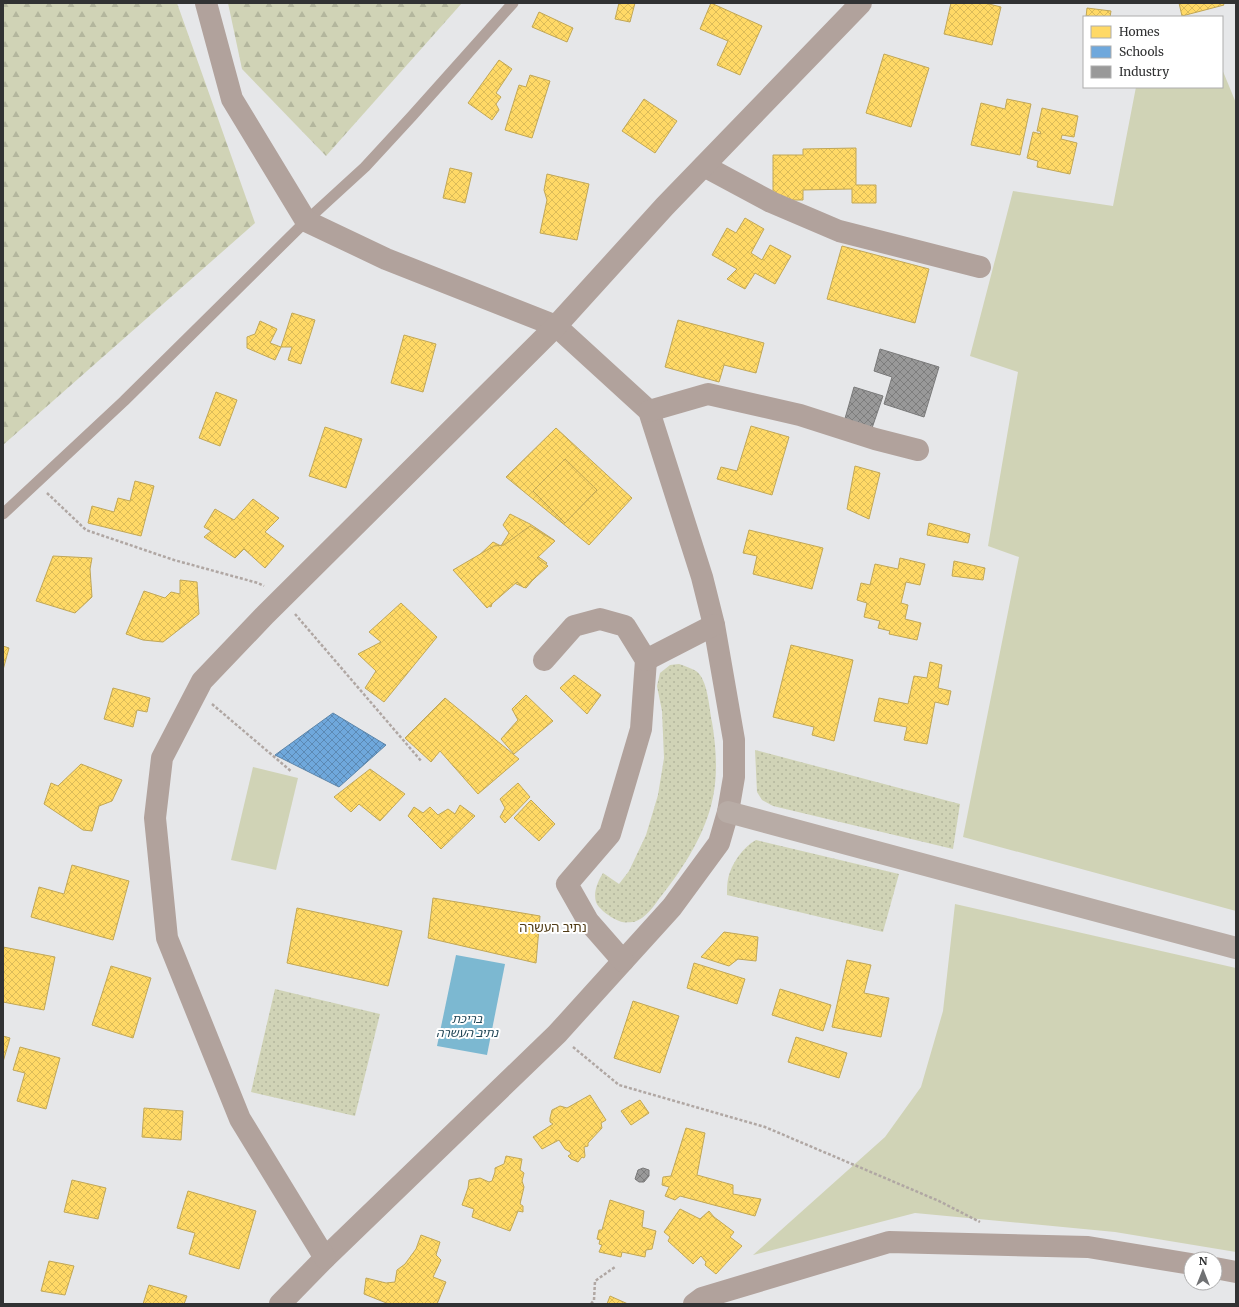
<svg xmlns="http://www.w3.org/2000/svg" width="1239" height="1307" font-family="Merriweather,'Noto Sans Hebrew',serif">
<defs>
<pattern id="forest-firs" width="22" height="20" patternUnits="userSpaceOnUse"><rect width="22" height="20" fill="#d0d3b6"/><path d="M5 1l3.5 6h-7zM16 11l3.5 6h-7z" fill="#b3b69d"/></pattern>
<pattern id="park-dots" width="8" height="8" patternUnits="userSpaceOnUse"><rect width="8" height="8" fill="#d0d3b6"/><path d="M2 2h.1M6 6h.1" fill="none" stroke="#b3b69d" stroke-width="1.8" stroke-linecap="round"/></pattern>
<pattern id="homes-cross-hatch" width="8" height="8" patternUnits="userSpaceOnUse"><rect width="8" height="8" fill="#ffd966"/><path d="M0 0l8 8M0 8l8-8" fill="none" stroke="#dbbb59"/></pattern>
<pattern id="schools-cross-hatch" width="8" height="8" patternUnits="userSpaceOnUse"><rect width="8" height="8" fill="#6fa8dc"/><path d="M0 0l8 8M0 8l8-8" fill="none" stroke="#5c89b3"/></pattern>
<pattern id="industry-cross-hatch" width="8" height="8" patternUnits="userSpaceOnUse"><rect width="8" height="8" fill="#999"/><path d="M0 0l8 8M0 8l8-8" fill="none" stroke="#7d7d7d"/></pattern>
</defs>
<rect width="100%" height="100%" fill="#e6e7e9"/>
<g fill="#d0d3b6">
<path d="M1222 69 1236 103V911L963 837 1019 557 988 546 1018 372 970 356 1013 191 1113 206 1136 87H1222Z"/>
<path d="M253 767 298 778 276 870 231 860Z"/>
<path d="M955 904 1236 968V1252L1115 1232 915 1213 753 1255 885 1137 921 1087 943 1011Z"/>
</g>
<g fill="url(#forest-firs)">
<path d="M3 3H177L255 223 3 445Z"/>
<path d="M228 3H462L326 156 242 69Z"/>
</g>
<g fill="url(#park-dots)">
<path d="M679 664C685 666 691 668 696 671 708 679 709 708 712 722 716 746 718 773 713 797 706 833 684 867 662 895 654 905 647 918 634 922 631 922 625 923 622 922 614 920 598 909 596 902 593 892 598 881 603 873L619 884 629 871 646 835 658 795 664 758 662 711 657 686 660 673 670 665Z"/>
<path d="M755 750 960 804 953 849 773 806 762 800 757 792Z"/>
<path d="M756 840 899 874 883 932 727 895C727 890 727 884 728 879 731 864 743 847 756 840Z"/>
<path d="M275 989 380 1014 355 1116 251 1092Z"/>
</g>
<path fill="#7cb8d1" d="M456 955 505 964 487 1055 437 1046Z"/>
<g fill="url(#homes-cross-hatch)" stroke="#c1a757">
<path d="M619 3H635L630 22 615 19Z"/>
<path d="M711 3 762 26 740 75 717 65 728 41 700 29Z"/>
<path d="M951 3H985L1001 7 992 45 944 34Z"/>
<path d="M1179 3H1223L1224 5 1182 16Z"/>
<path d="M1087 8 1111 11 1110 17H1086Z"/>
<path d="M539 12 573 28 567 42 532 27Z"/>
<path d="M884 54 929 68 911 127 866 113Z"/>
<path d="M499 60 512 69 496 93 501 97 496 104 499 110 492 120 468 103Z"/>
<path d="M530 75 550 81 532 138 505 130 519 85 526 87Z"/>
<path d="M644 99 677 121 655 153 622 131Z"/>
<path d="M1007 99 1031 104 1020 155 971 145 981 103 1005 109Z"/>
<path d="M1042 108 1078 116 1074 137 1062 135 1061 139 1077 143 1070 174 1037 167 1038 161 1027 158 1033 132 1041 134 1040 131H1037Z"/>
<path d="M856 148V185H876V203H852V189L803 190V200H773V155H803V149Z"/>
<path d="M450 168 472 173 465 203 443 198Z"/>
<path d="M547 174 589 184 577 240 540 233 547 200 544 190Z"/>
<path d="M745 218 764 229 751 253 762 260 770 245 791 256 775 284 755 273 745 289 727 279 737 269 712 255 727 228 736 233Z"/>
<path d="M842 246 929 269 915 323 827 299Z"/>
<path d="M292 313 315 320 301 364 288 360 292 347H281Z"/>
<path d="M678 320 764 343 756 373 724 365 719 382 665 367Z"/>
<path d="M260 321 277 329 270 343 281 347 275 360 247 348V337L255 334Z"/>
<path d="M404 335 436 344 423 392 391 383Z"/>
<path d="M216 392 237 400 220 446 199 438Z"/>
<path d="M751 426 789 437 772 495 717 479 721 467 737 471Z"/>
<path d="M325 427 362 439 346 488 309 476Z"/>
<path d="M556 428 632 498 589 545 506 477Z"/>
<path d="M565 459 597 490 565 523 533 491Z"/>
<path d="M855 466 880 473 869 519 847 509Z"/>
<path d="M135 481 154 486 141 536 88 523 92 506 114 512 118 498 130 501Z"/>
<path d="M253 499 279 518 265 532 284 546 265 568 244 549 235 558 204 537 211 531 204 527 215 509 234 520Z"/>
<path d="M510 514 530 524 554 540 537 556 547 563 526 588 514 583 499 597H494L491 607 484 603V589L479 578 475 573 467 567 493 542 501 546 509 533 503 525Z"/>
<path d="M929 523 970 534 968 543 927 535Z"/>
<path d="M530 526 555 541 537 558 548 566 524 588 517 582 487 608 453 570 494 546 504 545Z"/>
<path d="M749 530 823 548 812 589 753 574 757 556 743 553Z"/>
<path d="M53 556 92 558 90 569 92 597 75 613 36 601Z"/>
<path d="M900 558 925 564 920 585 906 582 901 603 908 605 905 619 921 623 917 640 889 634 890 631 878 628 880 621 864 617 867 603 857 600 861 583 870 585 875 564 898 569Z"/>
<path d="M954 561 985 568 983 580 952 576Z"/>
<path d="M180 580 197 582 199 614 163 642 143 640 126 634 144 591 165 598 171 592 180 594Z"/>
<path d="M401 603 437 637 384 702 365 688 376 671 358 654 381 642 369 632Z"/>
<path d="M791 645 853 660 834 741 812 735 814 727 773 717Z"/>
<path d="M3 646 9 648 3 670Z"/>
<path d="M930 662 942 665 938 688 951 691 948 705 935 702 927 744 904 740 907 727 874 721 879 698 908 704 914 676 927 678Z"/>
<path d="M574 675 601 695 587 714 560 688Z"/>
<path d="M113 688 150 698 147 712 137 710 133 727 104 719Z"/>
<path d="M526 695 553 721 514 754 501 739 518 720 512 709Z"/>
<path d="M445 698 519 759 478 794 440 751 431 762 405 738Z"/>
<path d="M81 764 122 780 112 801 99 806 92 831 83 830 44 804 51 783 58 786Z"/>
<path d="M370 769 405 794 380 821 359 804 351 812 334 797Z"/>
<path d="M518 783 530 797 505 823 500 817 505 808 500 799Z"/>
<path d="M531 800 555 824 539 841 514 818Z"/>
<path d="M460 805 475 816 441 849 408 816 414 807 423 813 430 807 438 815 448 809 455 814Z"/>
<path d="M72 865 129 881 113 940 31 917 39 887 64 894Z"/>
<path d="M433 898 540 916 536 963 428 938Z"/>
<path d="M297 908 402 931 388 986 287 963Z"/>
<path d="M724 932 758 937 756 961 738 959 729 966 701 957Z"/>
<path d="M3 947 55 957 44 1010 3 1002Z"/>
<path d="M847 960 871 965 864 993 889 998 881 1037 832 1027Z"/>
<path d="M694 963 745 979 737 1004 687 988Z"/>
<path d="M111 966 151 978 133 1038 92 1025Z"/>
<path d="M780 989 831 1005 823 1031 772 1015Z"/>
<path d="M633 1001 679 1016 660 1073 614 1058Z"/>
<path d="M3 1036 10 1038 3 1062Z"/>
<path d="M796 1037 847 1053 839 1078 788 1062Z"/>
<path d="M20 1047 60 1058 46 1109 17 1101 25 1073 13 1070Z"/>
<path d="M590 1095 606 1120 601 1123 602 1128 588 1143V1146L584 1147 585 1156 584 1158 582 1157 578 1162 571 1159 568 1156 571 1154 570 1152 565 1149 559 1140 542 1149 533 1137 553 1124 550 1122V1118L552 1110 560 1106 567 1108Z"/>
<path d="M640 1100 649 1113 631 1125 621 1111Z"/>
<path d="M144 1108 183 1111 181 1140 142 1137Z"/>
<path d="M686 1128 705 1133 697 1175 733 1185V1194L761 1199 755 1216 680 1196 675 1200 665 1196 669 1187 662 1185 663 1177 671 1176Z"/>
<path d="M506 1156 522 1159 520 1170 524 1173 522 1181 524 1187 520 1204 523 1206V1212L518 1211 510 1231 472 1217 474 1209 462 1205 468 1188 469 1180 480 1178 489 1182 492 1181 495 1172V1168L504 1164Z"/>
<path d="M72 1180 106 1188 98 1219 64 1212Z"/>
<path d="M188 1191 256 1211 239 1269 189 1254 195 1233 177 1228Z"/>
<path d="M610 1200 644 1211 642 1227 656 1231 652 1249 646 1250 645 1257 622 1252 621 1257 599 1252 602 1245 599 1244 600 1240 597 1239 599 1230H602Z"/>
<path d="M680 1209 700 1219 709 1211 714 1217 734 1232 730 1237 742 1246 716 1274 705 1265 706 1262 701 1256 693 1264 668 1241 670 1237 664 1232Z"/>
<path d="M421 1235 440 1242 436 1255 441 1260 433 1277 446 1282 437 1304H389L364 1294 366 1278 386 1283 395 1282 397 1270 405 1264 416 1249Z"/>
<path d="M49 1261 74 1266 65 1295 41 1291Z"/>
<path d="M149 1285 187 1296 184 1304H143Z"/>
<path d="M610 1296 628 1304H607Z"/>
</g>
<path fill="url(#schools-cross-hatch)" stroke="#5c85a9" d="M333 713 386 745 339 787 275 755Z"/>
<g fill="url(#industry-cross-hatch)" stroke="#7a7a7a">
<path d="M880 349 939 367 924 417 884 404 892 377 874 371Z"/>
<path d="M854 387 883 396 871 431 844 422Z"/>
<path d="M643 1168 649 1170V1176L644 1182H639L635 1179 638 1170Z"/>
</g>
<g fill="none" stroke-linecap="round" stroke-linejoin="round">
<g stroke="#b0a7a3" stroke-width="2.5" stroke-dasharray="3 2" stroke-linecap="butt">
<path d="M47 493 86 530 174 560 258 583 264 586"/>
<path d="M295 614 422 762"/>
<path d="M212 704 292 772"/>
<path d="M573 1047 619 1085 765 1127 939 1201 980 1222"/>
<path d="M591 1304 594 1300 595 1281 615 1267"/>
</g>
<path stroke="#b1a29c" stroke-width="11" d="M3 514 124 401 306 221 365 167 412 116 513 3"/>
<g stroke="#b1a29c" stroke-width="22">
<path d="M206 3 232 99 306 221 386 259 556 326 649 411 702 577 714 625 734 740V777L728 812 719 843 672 907 557 1034 325 1258 280 1304"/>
<path d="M704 166 771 202 839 231 980 267"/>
<path d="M649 411 708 394 800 415 875 439 918 450"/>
<path d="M544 660 574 626 600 619 625 626 646 660 641 729 610 834 567 884 588 921 623 961"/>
<path d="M646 660 714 625"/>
<path d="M325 1258 240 1119 167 938 155 818 162 758 202 681 265 615 556 326 665 206 861 3"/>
<path d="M1215 1268 1236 1272"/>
<path d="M694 1304 702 1298 889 1242 1088 1247 1191 1264"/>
</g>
<path stroke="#b8aca6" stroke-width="22" d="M728 812 1138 922 1236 948"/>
</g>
<g text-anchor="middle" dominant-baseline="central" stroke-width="4" stroke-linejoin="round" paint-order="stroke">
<g font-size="12" font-style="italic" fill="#224757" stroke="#fff">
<text x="467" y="1018">בריכת<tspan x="467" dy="14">נתיב העשרה</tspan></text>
</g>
<g font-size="13" fill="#503b16" stroke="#fff">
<text x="553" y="927">נתיב העשרה</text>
</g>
</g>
<rect width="1239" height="1307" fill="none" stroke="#313233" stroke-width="8"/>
<rect x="1083" y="16" width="140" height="72" fill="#ffffff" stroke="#adadad"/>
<rect x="1091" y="26" width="20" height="12" fill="#ffd966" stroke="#adadad"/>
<text x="1119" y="36" font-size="12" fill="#313233">Homes</text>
<rect x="1091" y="46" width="20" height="12" fill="#6fa8dc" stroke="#adadad"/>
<text x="1119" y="56" font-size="12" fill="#313233">Schools</text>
<rect x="1091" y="66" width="20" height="12" fill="#999999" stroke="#adadad"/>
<text x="1119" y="76" font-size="12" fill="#313233">Industry</text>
<g transform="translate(1203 1271)"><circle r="19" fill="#ffffff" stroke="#adadad"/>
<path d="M0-3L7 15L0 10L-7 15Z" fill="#707173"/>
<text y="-6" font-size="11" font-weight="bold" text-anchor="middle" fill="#313233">N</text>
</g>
</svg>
